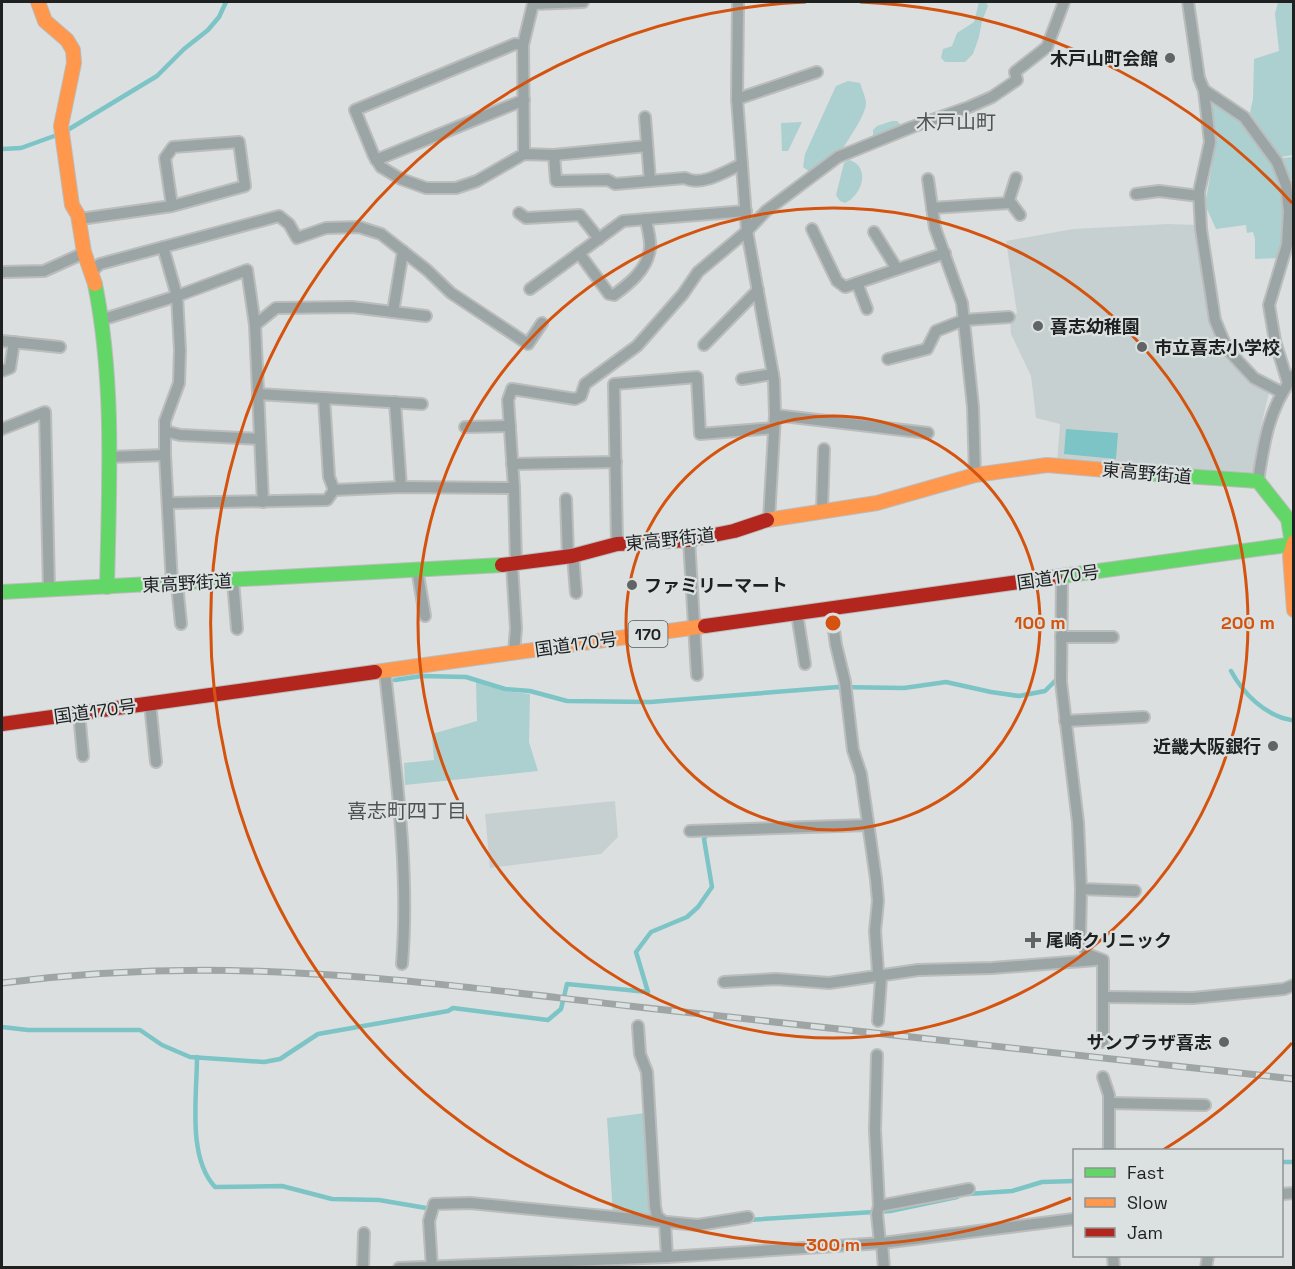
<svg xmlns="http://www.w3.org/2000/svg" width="1295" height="1269" font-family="'Space Grotesk','Noto Sans JP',sans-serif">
<rect width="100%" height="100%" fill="#dcdfdf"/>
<g fill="#c7d0d0">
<path d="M1168 224 1199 225 1210 325 1217 342 1227 360 1269 392 1260 431 1256 472 1247 476 1057 462 1060 424 1036 418 1031 376 1011 334 1010 319 1017 313 1006 241 1073 229Z"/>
<path d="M615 801 618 837 601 854 490 868 485 814Z"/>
</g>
<g fill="#accfd0">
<path d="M979 2H986L988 6 982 21 979 37 973 54 965 62H945L941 58 943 49 952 46 957 33 974 22Z"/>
<path d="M1278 2H1294L1293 155 1281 157 1250 113 1253 99 1254 59 1279 51 1275 14Z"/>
<path d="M848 81 860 83C862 89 865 96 866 102 867 116 843 145 837 159L810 172 803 167 805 154 836 86Z"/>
<path d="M1212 100 1223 104 1253 131 1283 182 1286 224 1280 258 1255 259V239L1253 232 1247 233 1246 225 1216 229 1207 209 1206 200 1215 147Z"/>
<path d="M892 121H897L900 124 897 134 873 140V130L877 126Z"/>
<path d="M802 122 788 151H782L781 123Z"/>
<path d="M1293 157V178L1290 180 1283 158Z"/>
<path d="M850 160C871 168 862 195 845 203L840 201 836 195 844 163Z"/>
<path d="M476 682 504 691 530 694 529 742 538 771 405 785 404 763 434 760 432 734 477 721Z"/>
<path d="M645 1113 651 1216 613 1215 607 1118Z"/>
</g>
<path fill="#7cc4c6" d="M1066 429 1118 433 1116 459 1064 454Z"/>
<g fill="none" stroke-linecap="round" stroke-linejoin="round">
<g stroke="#7cc4c6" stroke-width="4.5">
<path d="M66 131 157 76 184 49 208 30 219 17 226 2"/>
<path d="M2 149 21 148 57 135"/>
<path d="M1231 671C1243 693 1264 715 1291 720"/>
<path d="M395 680 422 676 466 677 505 689 530 691 567 701 650 702 838 687 904 688 946 682 991 692 1019 696 1045 691 1055 681"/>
<path d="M2 1027 28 1030H140L162 1045 190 1057 264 1062 280 1059 318 1034 448 1011 453 1008 548 1020 561 1009 567 984 648 992 636 952 651 932 687 917 698 907 712 887 704 839 708 831"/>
<path d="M197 1057C197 1096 187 1157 215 1187L282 1186 332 1199 379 1200 432 1209"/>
<path d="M1282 1162H1294"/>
<path d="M968 1194 1012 1191 1042 1182 1074 1181"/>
<path d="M748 1220 890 1211 957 1197"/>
</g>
<g stroke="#bbbcbc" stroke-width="14">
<g id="street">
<path d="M738 2 737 99 747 231 774 380 775 415 769 519"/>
<path d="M1188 2 1199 78 1204 90 1210 142 1199 192 1201 229 1215 320 1227 349 1254 378 1281 392"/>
<path d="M523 45 515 44 355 110 374 156 381 167 401 179 426 188H456L477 181 524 154 554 155 647 146"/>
<path d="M1204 90 1244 117 1277 162 1286 185 1289 211 1287 245 1269 305 1275 341 1288 383"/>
<path d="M737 99 817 72"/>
<path d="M645 117 650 181"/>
<path d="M524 154 523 45 533 4 583 2"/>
<path d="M554 155 556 181 608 180 615 184 685 178C702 187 726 171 742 164"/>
<path d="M376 160 524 100"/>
<path d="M928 179 935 228 962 303 973 407 975 475"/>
<path d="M1136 194 1159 191 1199 196"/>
<path d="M1008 203H1011L1020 215"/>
<path d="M932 208 1008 203 1016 178"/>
<path d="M519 213 526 218 580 215 599 239"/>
<path d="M80 219 172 206 245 186 239 142 173 147 165 158 172 206"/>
<path d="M812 229 837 281 845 287 945 253"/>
<path d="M874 232 897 269"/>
<path d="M163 247 177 296 180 350 179 383 165 421V455L172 584"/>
<path d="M579 253 609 294 614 295C629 284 648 269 650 248 651 239 647 228 646 219"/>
<path d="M92 271 100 264 279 216 289 224 297 238 326 228 359 227 381 234 427 270 451 293 528 344 542 323"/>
<path d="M2 272 44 271 84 253"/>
<path d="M857 283 867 309"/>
<path d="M530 289 623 221 746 211"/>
<path d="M393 312 403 251"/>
<path d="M101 320 177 296 247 270 255 325 263 502"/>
<path d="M255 325 276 308 352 307 426 316"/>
<path d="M2 341 60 347"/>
<path d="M704 345 758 290"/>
<path d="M888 359 927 349 936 331 964 320 1009 317"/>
<path d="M2 371 10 368 14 342"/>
<path d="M742 379 773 374"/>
<path d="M258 394 422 404"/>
<path d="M324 398 329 477 334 490"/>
<path d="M395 402 401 487"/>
<path d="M775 415 928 433"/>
<path d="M465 427 510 426"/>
<path d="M2 429 45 412 49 589"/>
<path d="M165 431 180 435 260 439"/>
<path d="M109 457 165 455"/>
<path d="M512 464 616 462"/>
<path d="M1258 481C1264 441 1269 408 1294 375"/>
<path d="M334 490 401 487 514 488"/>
<path d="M566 499 568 556"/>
<path d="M168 503 327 500 334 490"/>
<path d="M822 510 824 449"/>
<path d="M689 540 697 675"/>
<path d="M617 544 614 384 697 377 700 434 774 428"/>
<path d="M573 555 576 593"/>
<path d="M516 564 514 488 508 400 512 389 575 399 581 396 585 384 637 346 683 294 698 272 747 231 766 211 838 157 912 127 969 107 992 97 1017 80 1015 72 1047 47 1064 2"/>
<path d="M512 565 516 628 514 653"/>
<path d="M417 569 425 616"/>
<path d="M1062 577 1061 682 1078 822 1081 889 1080 936 1087 954 1103 960V1042"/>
<path d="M233 581 237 629"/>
<path d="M177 584 181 624"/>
<path d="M831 609 836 645 845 682 853 750 861 774 876 879 878 901 875 931 878 972 881 979 878 1021"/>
<path d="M797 614 805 664"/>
<path d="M1061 637H1113"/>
<path d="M385 672C395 768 410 867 402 964"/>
<path d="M150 703 156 762"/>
<path d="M79 713 83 756"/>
<path d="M1065 721 1144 717"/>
<path d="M690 831 868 825"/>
<path d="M1081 889 1135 891"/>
<path d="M724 982 776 979 829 983 918 970 992 968 1096 960"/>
<path d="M1104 997 1193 998 1284 989 1294 985"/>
<path d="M638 1026 640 1054 647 1072 655 1207 657 1216 665 1223 667 1257"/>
<path d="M877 1055 875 1130 879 1206 877 1214 880 1243"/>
<path d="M1103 1077 1109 1095V1150"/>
<path d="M1109 1103 1205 1105"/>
<path d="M1282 1194 1294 1193"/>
<path d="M879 1206 969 1189"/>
<path d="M882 1243 884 1268"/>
<path d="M1113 1256 1114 1268"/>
<path d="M363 1268 364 1233"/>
<path d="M399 1268 667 1257 882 1243 1074 1219"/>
<path d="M432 1268 429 1221 434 1204 470 1203 698 1225 748 1217"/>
<path d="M1206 1268 1208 1256"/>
</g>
</g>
<g stroke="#bbbcbc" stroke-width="16">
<g id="fast">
<path d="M95 284C115 384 109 486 107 587"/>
<path d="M1141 473 1258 481 1288 519 1292 544"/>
<path d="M1055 577 1294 544"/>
<path d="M2 592C169 584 335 573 502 565"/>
</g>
</g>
<g stroke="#bbbcbc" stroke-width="16">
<g id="slow">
<path d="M38 2 45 21 67 40 73 50 74 63 61 126 72 205 78 215 84 252 95 284"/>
<path d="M767 520 877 503 975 475 1047 465 1141 473"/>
<path d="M1294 542 1290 556 1294 610"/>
<path d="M375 672 705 626"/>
</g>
</g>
<g stroke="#bbbcbc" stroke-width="16">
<g id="jam">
<path d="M502 565 572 556 617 544 689 540 734 531 767 520"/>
<path d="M705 626 1055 577"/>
<path d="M2 724 375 672"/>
</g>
</g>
<use href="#street" stroke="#9ca5a5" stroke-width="10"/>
<use href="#fast" stroke="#63d668" stroke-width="14"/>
<use href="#slow" stroke="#ff974d" stroke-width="14"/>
<use href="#jam" stroke="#b3261e" stroke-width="14"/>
<g stroke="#9fa5a5" stroke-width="7">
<path id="rail" d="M2 983C105 970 209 967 314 974 422 980 531 995 638 1007 857 1031 1075 1055 1294 1079"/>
</g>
<use href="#rail" stroke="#dbe0e0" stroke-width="4.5" stroke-dasharray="14" stroke-linecap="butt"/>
</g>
<g fill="none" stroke="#d4530e" stroke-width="3">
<circle cx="833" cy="623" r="207"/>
<circle cx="833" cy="623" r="415"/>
<path d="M1292 1043A622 622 0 0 1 1163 1150M1071 1198A622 622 0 1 1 806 2M860 2A622 622 0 0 1 1292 203"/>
</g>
<g fill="#616464" stroke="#dbe0e0" stroke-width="2">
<circle cx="1170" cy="58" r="6"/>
<circle cx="1038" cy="326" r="6"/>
<circle cx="1142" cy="347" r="6"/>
<circle cx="632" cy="585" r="6"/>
<circle cx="1273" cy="746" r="6"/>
<path d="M1030 931h6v6h6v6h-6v6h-6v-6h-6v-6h6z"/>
<circle cx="1224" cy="1042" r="6"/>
</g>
<g text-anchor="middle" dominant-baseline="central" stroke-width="4.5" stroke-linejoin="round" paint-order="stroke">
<rect fill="#dbe0e0" stroke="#575a5a" stroke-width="1.5" x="628.5" y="621" width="39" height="26" rx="4.5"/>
<g font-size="16" font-weight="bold" fill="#1f2121">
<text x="648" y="634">170</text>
</g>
<g font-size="18" font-weight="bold" fill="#1f2121" stroke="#dbe0e0" text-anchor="start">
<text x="1158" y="58" text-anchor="end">木戸山町会館</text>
<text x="1050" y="326">喜志幼稚園</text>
<text x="1154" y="347">市立喜志小学校</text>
<text x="644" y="585">ファミリーマート</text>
<text x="1261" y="746" text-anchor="end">近畿大阪銀行</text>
<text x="1046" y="940">尾崎クリニック</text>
<text x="1212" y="1042" text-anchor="end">サンプラザ喜志</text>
</g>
<g font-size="18" fill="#1f2121" stroke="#dbe0e0">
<text transform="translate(1147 473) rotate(5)">東高野街道</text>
<text transform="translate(670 539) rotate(-6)">東高野街道</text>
<text transform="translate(1058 577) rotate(-8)">国道170号</text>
<text transform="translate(187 583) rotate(-3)">東高野街道</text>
<text transform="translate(576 644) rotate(-8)">国道170号</text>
<text transform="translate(95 711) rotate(-8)">国道170号</text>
</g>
<g font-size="20" fill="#4f5353" stroke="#dbe0e0">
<text x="956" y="122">木戸山町</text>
<text x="407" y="811">喜志町四丁目</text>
</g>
</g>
<circle cx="833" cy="623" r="9" fill="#d4530e" stroke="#dbe0e0" stroke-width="3"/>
<g font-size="18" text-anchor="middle" font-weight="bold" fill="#d4530e" stroke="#dbe0e0" stroke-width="4.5" stroke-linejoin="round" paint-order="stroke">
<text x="1040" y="629">100 m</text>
<text x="1248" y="629">200 m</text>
<text x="833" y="1251">300 m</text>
</g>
<rect width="1295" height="1269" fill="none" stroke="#1f2121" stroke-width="6"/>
<rect x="1073" y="1149" width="210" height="108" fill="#dbe0e0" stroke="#909494" stroke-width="1.5"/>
<rect x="1085" y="1168" width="30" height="9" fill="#63d668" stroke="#909494" stroke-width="1.5"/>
<text x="1127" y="1179" font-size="18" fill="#1f2121">Fast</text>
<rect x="1085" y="1198" width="30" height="9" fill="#ff974d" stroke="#909494" stroke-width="1.5"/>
<text x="1127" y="1209" font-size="18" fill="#1f2121">Slow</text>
<rect x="1085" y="1228" width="30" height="9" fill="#b3261e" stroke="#909494" stroke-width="1.5"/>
<text x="1127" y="1239" font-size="18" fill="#1f2121">Jam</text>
</svg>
